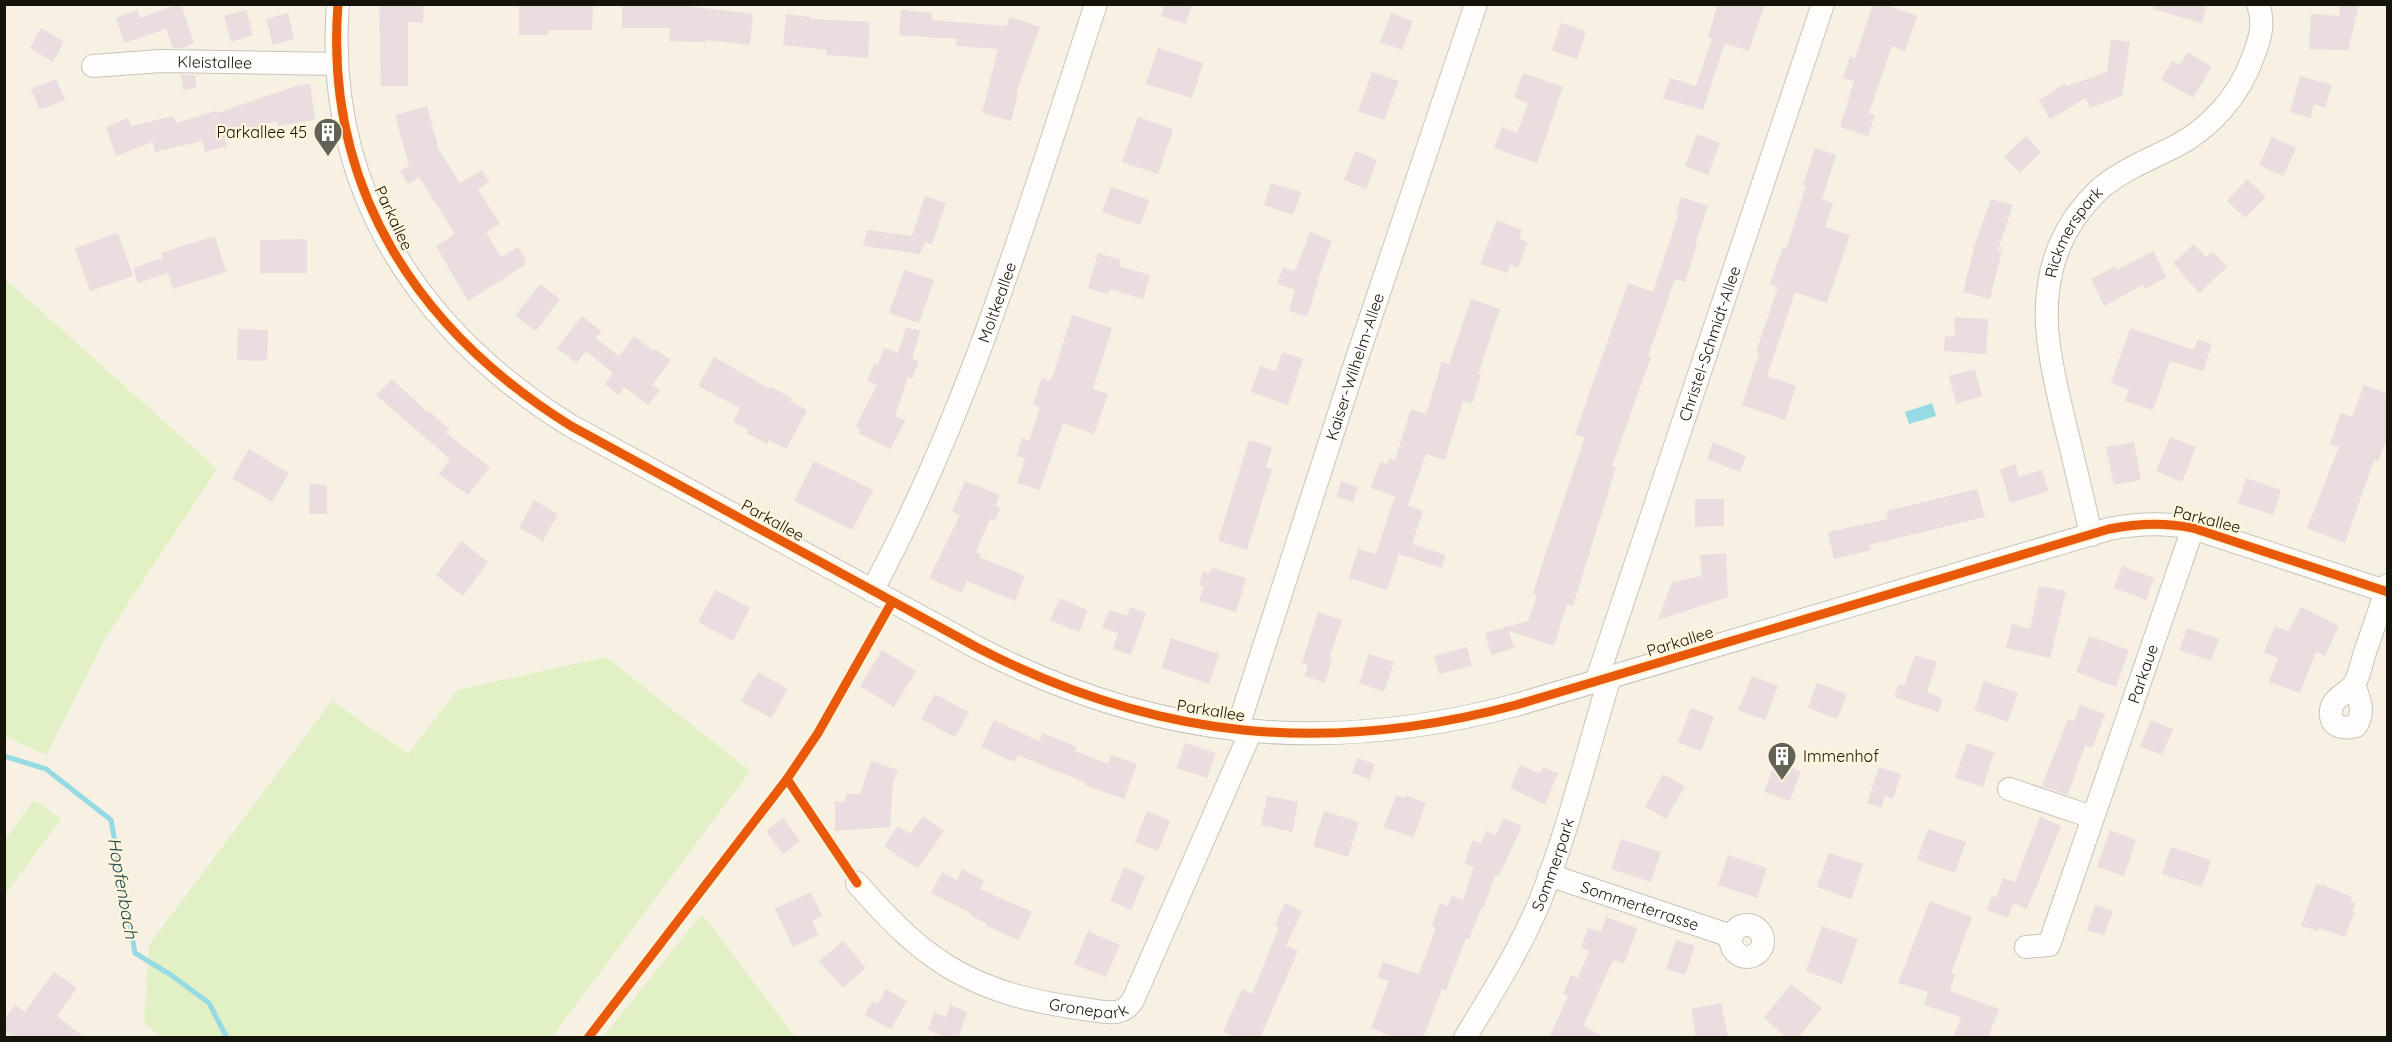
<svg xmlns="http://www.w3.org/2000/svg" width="2392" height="1042" font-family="Quicksand,sans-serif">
<rect width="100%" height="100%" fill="#f6f1e3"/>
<g fill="#e2f0c5">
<path d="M5 279 217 469 106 637 46 755 5 736Z"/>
<path d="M606 657 750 771 552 1037 162 1038 144 1023 149 945 332 701 408 754 457 690Z"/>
<path d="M34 800 61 819 5 895V840Z"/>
<path d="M702 914 795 1037H603Z"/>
</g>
<path fill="#96dae3" d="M1932 403 1936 416 1909 424 1905 412Z"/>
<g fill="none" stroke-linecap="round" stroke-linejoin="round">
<path stroke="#96dae3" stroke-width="5" d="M4 756 46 769 111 820 135 953 171 975 209 1003 227 1038"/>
</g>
<g fill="#ebdce0">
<path d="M178 4H181L194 43 182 48H173L166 29 124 43 116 18 137 10 140 18Z"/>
<path d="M379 4H424L423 23 408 22V86H381Z"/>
<path d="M519 4 593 6 592 30H548V35H519Z"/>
<path d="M622 4H671L753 14 750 45 706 40V42L669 41 670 28H622Z"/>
<path d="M1165 4H1192L1186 24 1161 16Z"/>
<path d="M1718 4H1765L1749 51 1725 43 1703 110 1663 98 1670 78 1696 86 1712 38 1708 37Z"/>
<path d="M1873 4H1884L1917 16 1905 51 1892 46 1869 113 1875 115 1868 136 1840 127 1854 81 1843 78 1850 56 1855 58Z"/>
<path d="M2154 4H2207L2202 23 2153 9Z"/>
<path d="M2340 4H2359L2348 50 2309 49 2311 14 2339 16Z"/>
<path d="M246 10 253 35 231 42 224 16Z"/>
<path d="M901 10 932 13V20L1006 26 1010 17 1040 27 1016 93 1018 94 1011 121 982 113 998 49 956 46 957 39 899 35Z"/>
<path d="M288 13 294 39 273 45 266 19Z"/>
<path d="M1391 13 1413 21 1402 50 1380 42Z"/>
<path d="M786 14 810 17V19L870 22 868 58 826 55V50L783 45Z"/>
<path d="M1561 23 1586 31 1577 59 1552 51Z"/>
<path d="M41 28 64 42 53 62 30 48Z"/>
<path d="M2111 39 2130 42 2122 96 2090 108 2086 98 2050 119 2039 100 2065 84 2067 86 2107 72Z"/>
<path d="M1158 48 1203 63 1192 98 1146 84Z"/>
<path d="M2188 52 2212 67 2193 98 2161 79 2172 61 2179 65Z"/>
<path d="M1372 72 1399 81 1384 120 1358 111Z"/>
<path d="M1523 73 1563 87 1537 163 1494 148 1502 127 1517 133 1528 103 1514 98Z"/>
<path d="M181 75H195L196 88 183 90Z"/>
<path d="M2300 76 2332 85 2325 108 2314 104 2310 118 2290 112Z"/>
<path d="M56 79 65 100 45 108H39L31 89Z"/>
<path d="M310 84 315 120 278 126 277 121 224 138 227 146 205 152 202 141 155 152 153 142 116 156 106 127 128 118 131 126 174 116 176 123 216 111 217 113 296 86Z"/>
<path d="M427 106 439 150 460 183 482 170 489 182 478 189 500 224 486 232 501 257 518 247 525 259V265L468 301 436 246 455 234 419 177 408 184 400 171 409 166 395 115Z"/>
<path d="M1138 117 1173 129 1158 174 1122 162Z"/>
<path d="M1697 134 1720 143 1708 175 1685 166Z"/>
<path d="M2026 136 2041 152 2020 173 2004 157Z"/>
<path d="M2272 137 2296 148 2283 176 2259 165Z"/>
<path d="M1815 148 1836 155 1822 199 1833 203 1825 227 1850 235 1827 303 1795 292 1767 376 1796 386 1785 420 1742 405 1759 353 1756 352 1778 287 1770 284 1783 247 1786 249 1806 186 1803 185Z"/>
<path d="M1355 151 1377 160 1366 189 1344 180Z"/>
<path d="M2247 179 2266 197 2245 218 2227 201Z"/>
<path d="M1271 183 1301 192 1293 215 1264 205Z"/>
<path d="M1111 187 1149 200 1140 225 1102 212Z"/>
<path d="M925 196 946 203 932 244 925 242 920 254 863 246 867 230 912 236Z"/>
<path d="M1681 197 1708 206 1695 245H1697L1685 282 1675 279 1648 356 1651 357 1612 466 1616 467 1573 606 1567 604 1554 646 1509 631 1514 648 1491 655 1485 633 1528 621 1537 595 1533 594 1546 552 1585 437 1575 434 1628 283 1653 292 1678 216 1676 215Z"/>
<path d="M1991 199 2013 205 1998 250 2002 251 1990 299 1963 292 1975 244Z"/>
<path d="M1497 220 1522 230 1519 239 1528 242 1518 268 1510 265 1507 273 1480 264Z"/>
<path d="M1310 232 1332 241 1318 279H1319L1307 317 1289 311 1295 290 1277 284 1283 267 1295 271Z"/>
<path d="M118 233 133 276 90 291 75 248Z"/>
<path d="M215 236 226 272 173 289 168 273 138 283 133 268 163 258 161 253Z"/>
<path d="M307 239V273H260V240Z"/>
<path d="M2194 244 2206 257 2213 251 2227 267 2199 293 2173 263Z"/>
<path d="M2153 251 2167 277 2143 290 2145 284 2104 306 2091 279 2115 266 2117 270Z"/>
<path d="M1098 253 1121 260 1119 266 1150 275 1143 299 1110 289 1108 294 1088 288Z"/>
<path d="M904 270 934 280 919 323 889 313Z"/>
<path d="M540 284 560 299 536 331 515 316Z"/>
<path d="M1471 299 1500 309 1478 374 1481 375 1472 404 1463 401 1445 460 1426 454 1408 506 1423 511 1412 544 1446 555 1442 568 1399 554 1387 590 1349 578 1358 549 1376 554 1395 496 1371 488 1380 462 1387 464 1390 458 1395 460 1411 409 1426 414 1442 362 1449 364Z"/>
<path d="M1072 315 1112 328 1093 389 1108 394 1094 434 1063 423 1040 490 1017 483 1025 458 1016 456 1022 438 1029 441 1040 407 1033 405 1042 378 1049 381 1053 375Z"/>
<path d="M582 316 601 331 596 338 619 356 634 336 653 351 655 349 671 360 652 385 660 390 648 405 624 387 619 395 605 384 613 373 586 351 576 363 557 348Z"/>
<path d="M1955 317 1988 319 1986 354 1944 351 1945 336 1954 337Z"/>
<path d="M906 327 920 331 912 359 919 361 912 379 908 377 895 416 905 421 890 449 858 433 861 429 856 426 877 385 867 381 874 364 878 365 884 348 898 353Z"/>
<path d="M2130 328 2194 350 2198 339 2212 344 2203 371 2170 361 2153 410 2125 401 2129 390 2111 383Z"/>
<path d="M238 329 268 330 267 361 237 360Z"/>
<path d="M1282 352 1303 359 1288 405 1251 392 1260 366 1276 371Z"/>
<path d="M714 357 770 389 771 387 792 398 790 401 807 410 786 449 769 440 767 444 746 433 748 430 733 422 740 408 698 386Z"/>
<path d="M1975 369 1982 396 1956 404 1949 376Z"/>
<path d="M392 379 428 413 429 411 449 429 446 433 490 467 468 495 439 474 450 459 376 395Z"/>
<path d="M2364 385 2388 394V436L2378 462 2374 460 2345 543 2307 528 2339 447 2330 444 2341 413 2352 417Z"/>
<path d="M2170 437 2196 447 2182 482 2156 471Z"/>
<path d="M1249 440 1272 447 1266 467 1272 469 1247 550 1218 541Z"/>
<path d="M1713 442 1746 456 1740 472 1707 459Z"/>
<path d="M2134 442 2141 480 2114 485 2106 447Z"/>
<path d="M249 449 289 473 272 502 232 478Z"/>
<path d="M814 461 873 490 852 530 794 501Z"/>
<path d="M2015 464 2019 477 2042 470 2049 491 2010 503 2000 469Z"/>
<path d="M2246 478 2281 490 2273 515 2238 503Z"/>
<path d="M965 481 1000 495 995 506 1000 508 995 521 990 519 976 552 981 554 979 557 1025 576 1015 601 967 581 961 593 929 578 960 515 952 512Z"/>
<path d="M1341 481 1358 487 1353 502 1336 497Z"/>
<path d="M310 484 327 485V514H309Z"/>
<path d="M1977 489 1985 517 1869 545 1871 550 1834 559 1828 532 1888 519 1886 511Z"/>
<path d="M1695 499H1724V526L1695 527Z"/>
<path d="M534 500 558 514 543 541 519 528Z"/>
<path d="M461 541 488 562 463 596 436 575Z"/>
<path d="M1726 553 1728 597 1658 620 1672 582 1702 576 1700 555Z"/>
<path d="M2122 566 2154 578 2146 600 2114 588Z"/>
<path d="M1212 568 1246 578 1236 612 1199 601 1204 586 1199 585 1203 571 1210 573Z"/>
<path d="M2039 586 2066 591 2050 658 2006 648 2012 624 2030 629Z"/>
<path d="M715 590 750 608 733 641 698 622Z"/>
<path d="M1060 598 1088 610 1079 632 1050 620Z"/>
<path d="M1130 607 1146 613 1131 655 1113 649 1118 633 1102 628 1109 610 1127 616Z"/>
<path d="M2301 607 2339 626 2325 656 2316 652 2300 693 2269 682 2278 658 2264 653 2275 626 2288 631Z"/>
<path d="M1318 612 1342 620 1329 658 1332 659 1325 683 1305 676 1308 665 1302 663Z"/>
<path d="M2187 628 2219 639 2211 661 2179 650Z"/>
<path d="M2089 636 2129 650 2116 687 2076 672Z"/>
<path d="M1171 638 1219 654 1209 684 1162 668Z"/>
<path d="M1467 647 1472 666 1439 674 1434 656Z"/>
<path d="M882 650 916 671 894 707 860 686Z"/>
<path d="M1369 654 1394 662 1384 692 1359 683Z"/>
<path d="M1915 655 1937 662 1927 692 1943 699 1938 712 1894 697 1899 684 1904 686Z"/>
<path d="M758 672 788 689 771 718 741 701Z"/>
<path d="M1752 676 1778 686 1765 720 1738 710Z"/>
<path d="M1984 681 2018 693 2008 722 1974 710Z"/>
<path d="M1817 683 1847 694 1837 719 1808 708Z"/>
<path d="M935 694 969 712 955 737 921 719Z"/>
<path d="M2080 705 2105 714 2092 748 2085 745 2068 795 2042 786 2068 719 2074 721Z"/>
<path d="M1691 708 1714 717 1701 751 1678 742Z"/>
<path d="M994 720 1039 741 1043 733 1077 747 1075 751 1108 764 1111 755 1137 764 1124 799 1085 785 1086 783 1018 755 1014 762 981 747Z"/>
<path d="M2151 720 2173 729 2162 755 2140 746Z"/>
<path d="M1185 743 1216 753 1207 778 1177 768Z"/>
<path d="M1967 743 1994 752 1983 787 1955 778Z"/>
<path d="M1357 758 1375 764 1370 779 1352 773Z"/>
<path d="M871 761 898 770 893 784 890 827 835 831V801L845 802 846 794H860Z"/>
<path d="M1775 762 1801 771 1790 801 1764 792Z"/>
<path d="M1520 765 1540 773 1543 767 1558 773 1545 805 1510 788Z"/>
<path d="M1879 767 1901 774 1893 799 1885 796 1881 808 1867 803Z"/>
<path d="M1663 774 1685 786 1666 819 1645 807Z"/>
<path d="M1396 795 1405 798 1406 795 1426 803 1413 838 1384 827Z"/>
<path d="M1267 796 1298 802 1292 832 1261 825Z"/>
<path d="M1147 811 1170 821 1158 851 1135 842Z"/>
<path d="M1324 811 1359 822 1348 857 1313 846Z"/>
<path d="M923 816 944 831 918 869 884 846 898 826 910 834Z"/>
<path d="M2040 817 2061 826 2027 909 2013 903 2008 918 1987 910 1992 896 1996 898 2003 878 2015 882Z"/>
<path d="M783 818 800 841 783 854 766 831Z"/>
<path d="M1503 818 1522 826 1499 876 1495 875 1484 907H1482L1469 939 1466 938 1446 990 1442 989 1423 1038H1396L1371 1028 1389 981 1377 977 1383 962 1419 974 1436 928 1432 926 1440 903 1448 906 1451 896 1463 900 1474 867 1464 863 1473 840 1481 843 1486 831 1496 835Z"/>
<path d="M1928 829 1966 842 1955 873 1917 860Z"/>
<path d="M2110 830 2136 840 2124 876 2097 867Z"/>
<path d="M1621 839 1661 852 1651 882 1611 869Z"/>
<path d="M2171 847 2211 860 2202 887 2162 874Z"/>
<path d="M1829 853 1863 864 1851 899 1817 887Z"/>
<path d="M1728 855 1767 868 1757 898 1718 885Z"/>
<path d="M1124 867 1145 876 1131 910 1110 901Z"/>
<path d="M962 869 984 881 980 889 1032 912 1019 940 986 926 987 924 970 915 971 913 931 893 942 872 957 880Z"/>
<path d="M2316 884 2322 886V884L2352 897 2351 901 2355 903 2352 912 2354 913 2345 937 2319 928 2318 931 2301 926Z"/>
<path d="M811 892 822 916 812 921 818 935 793 947 775 909Z"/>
<path d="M1930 901 1972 917 1951 973 1955 974 1950 991 1999 1009 1988 1038H1953L1961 1017 1924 1005 1928 992 1898 983Z"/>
<path d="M1285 903 1302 911 1286 946 1298 951 1260 1038H1236L1223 1032 1242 989 1252 994 1279 927 1275 926Z"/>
<path d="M2095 905 2113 911 2104 935 2087 930Z"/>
<path d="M1606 917 1637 928 1624 964 1613 960 1583 1026 1606 1038H1549L1568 996 1563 994 1571 975 1578 978 1589 951 1581 948 1588 928 1601 932Z"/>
<path d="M1822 926 1858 939 1842 984 1806 971Z"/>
<path d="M1088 931 1120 945 1106 977 1074 964Z"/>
<path d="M1676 940 1695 946 1685 975 1666 969Z"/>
<path d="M843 941 866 968 843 988 819 961Z"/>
<path d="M54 972 77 988 57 1016 85 1038H14L4 1031V1019L15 1005 25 1012Z"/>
<path d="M1791 984 1822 1008 1798 1038H1787L1764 1018Z"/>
<path d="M886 989 907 1001 891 1029 865 1015 872 1001 878 1004Z"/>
<path d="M1721 1003 1728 1036 1696 1038 1691 1009Z"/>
<path d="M950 1005 967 1012 958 1038H948L928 1030 934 1013 946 1017Z"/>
</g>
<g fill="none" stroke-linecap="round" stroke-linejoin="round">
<g stroke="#c8c4b9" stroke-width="24">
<g id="minor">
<path d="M338 4C324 189 418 331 571 426L978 648C1154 739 1325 756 1516 705L2109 529C2138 523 2164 522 2193 528L2388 592"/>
<path id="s1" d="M93 66 161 61 337 64"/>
<path id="s2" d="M2091 535C2083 498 2074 461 2065 424 2052 368 2037 315 2055 258 2064 231 2081 206 2102 187 2123 170 2150 159 2174 147 2211 128 2239 96 2253 57 2260 39 2265 24 2258 4"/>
<path id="s3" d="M872 591C972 406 1030 203 1096 4"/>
<path id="s4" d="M1596 682 1823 4"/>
<path d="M2354 685C2360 700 2365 712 2356 726 2346 729 2331 728 2331 715 2329 697 2349 694 2355 683 2360 673 2362 662 2365 652 2373 630 2380 608 2388 585"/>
<path id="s5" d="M1237 730 1353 370 1476 4"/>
<path d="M2009 789 2092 817"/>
<path id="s6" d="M1549 875 1731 936"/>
<path id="s7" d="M857 883C928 966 976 994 1084 1009 1102 1011 1122 1019 1133 1000L1251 731"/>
<circle cx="1747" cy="941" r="16"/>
<path id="s8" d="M2026 947 2049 945 2193 528"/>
<path id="s9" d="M1465 1038C1492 993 1520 949 1540 901 1569 828 1587 752 1610 677"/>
</g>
</g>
<use href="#minor" stroke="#fefdfb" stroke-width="22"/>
<g stroke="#fef5db" stroke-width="13">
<g id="cycleway">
<path d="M338 4C324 189 418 331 571 426L978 648C1154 739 1325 756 1516 705L2109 529C2138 523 2164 522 2193 528L2388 592"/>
<path d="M787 779 857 883"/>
<path d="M588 1038 787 779 818 733 892 602"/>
</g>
</g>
<use href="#cycleway" stroke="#e8590c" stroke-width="9"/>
</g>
<defs>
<g id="building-pin" transform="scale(1.5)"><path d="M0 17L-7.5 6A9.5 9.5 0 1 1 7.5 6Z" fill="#646156" stroke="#fef5db"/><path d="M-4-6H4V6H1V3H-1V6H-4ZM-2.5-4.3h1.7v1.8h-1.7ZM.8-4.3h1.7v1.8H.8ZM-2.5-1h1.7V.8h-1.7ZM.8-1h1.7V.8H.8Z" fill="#fff"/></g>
</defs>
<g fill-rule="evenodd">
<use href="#building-pin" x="328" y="132"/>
<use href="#building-pin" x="1782" y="756"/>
</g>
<g text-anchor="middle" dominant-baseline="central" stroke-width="4.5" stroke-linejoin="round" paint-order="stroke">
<g font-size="16" fill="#16130a" stroke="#fef5db">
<text stroke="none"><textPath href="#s1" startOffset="122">Kleistallee</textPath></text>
<text transform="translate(394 218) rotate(65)">Parkallee</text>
<text stroke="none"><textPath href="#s2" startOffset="314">Rickmerspark</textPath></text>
<text stroke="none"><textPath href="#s3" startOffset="315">Moltkeallee</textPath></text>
<text stroke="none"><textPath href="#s4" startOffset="357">Christel-Schmidt-Allee</textPath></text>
<text stroke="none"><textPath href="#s5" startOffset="382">Kaiser-Wilhelm-Allee</textPath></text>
<text transform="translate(2207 519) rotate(14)">Parkallee</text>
<text transform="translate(773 520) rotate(29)">Parkallee</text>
<text transform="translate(1680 641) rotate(-17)">Parkallee</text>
<text stroke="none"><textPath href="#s8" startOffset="310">Parkaue</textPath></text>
<text transform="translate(1211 710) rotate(9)">Parkallee</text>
<text stroke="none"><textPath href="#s9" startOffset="195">Sommerpark</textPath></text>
<text stroke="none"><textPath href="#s6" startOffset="96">Sommerterrasse</textPath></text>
<text stroke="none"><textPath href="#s7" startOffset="272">Gronepark</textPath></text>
</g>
<g font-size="16" fill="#16130a" stroke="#fef5db" text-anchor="end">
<text x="307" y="132">Parkallee 45</text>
<text x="1803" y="756" text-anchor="start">Immenhof</text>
</g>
<g font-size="18" font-style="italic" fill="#1d4a53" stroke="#fef5db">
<text transform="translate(123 888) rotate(80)">Hopfenbach</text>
</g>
</g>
<rect width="2392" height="1042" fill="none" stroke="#16130a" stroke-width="12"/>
</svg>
